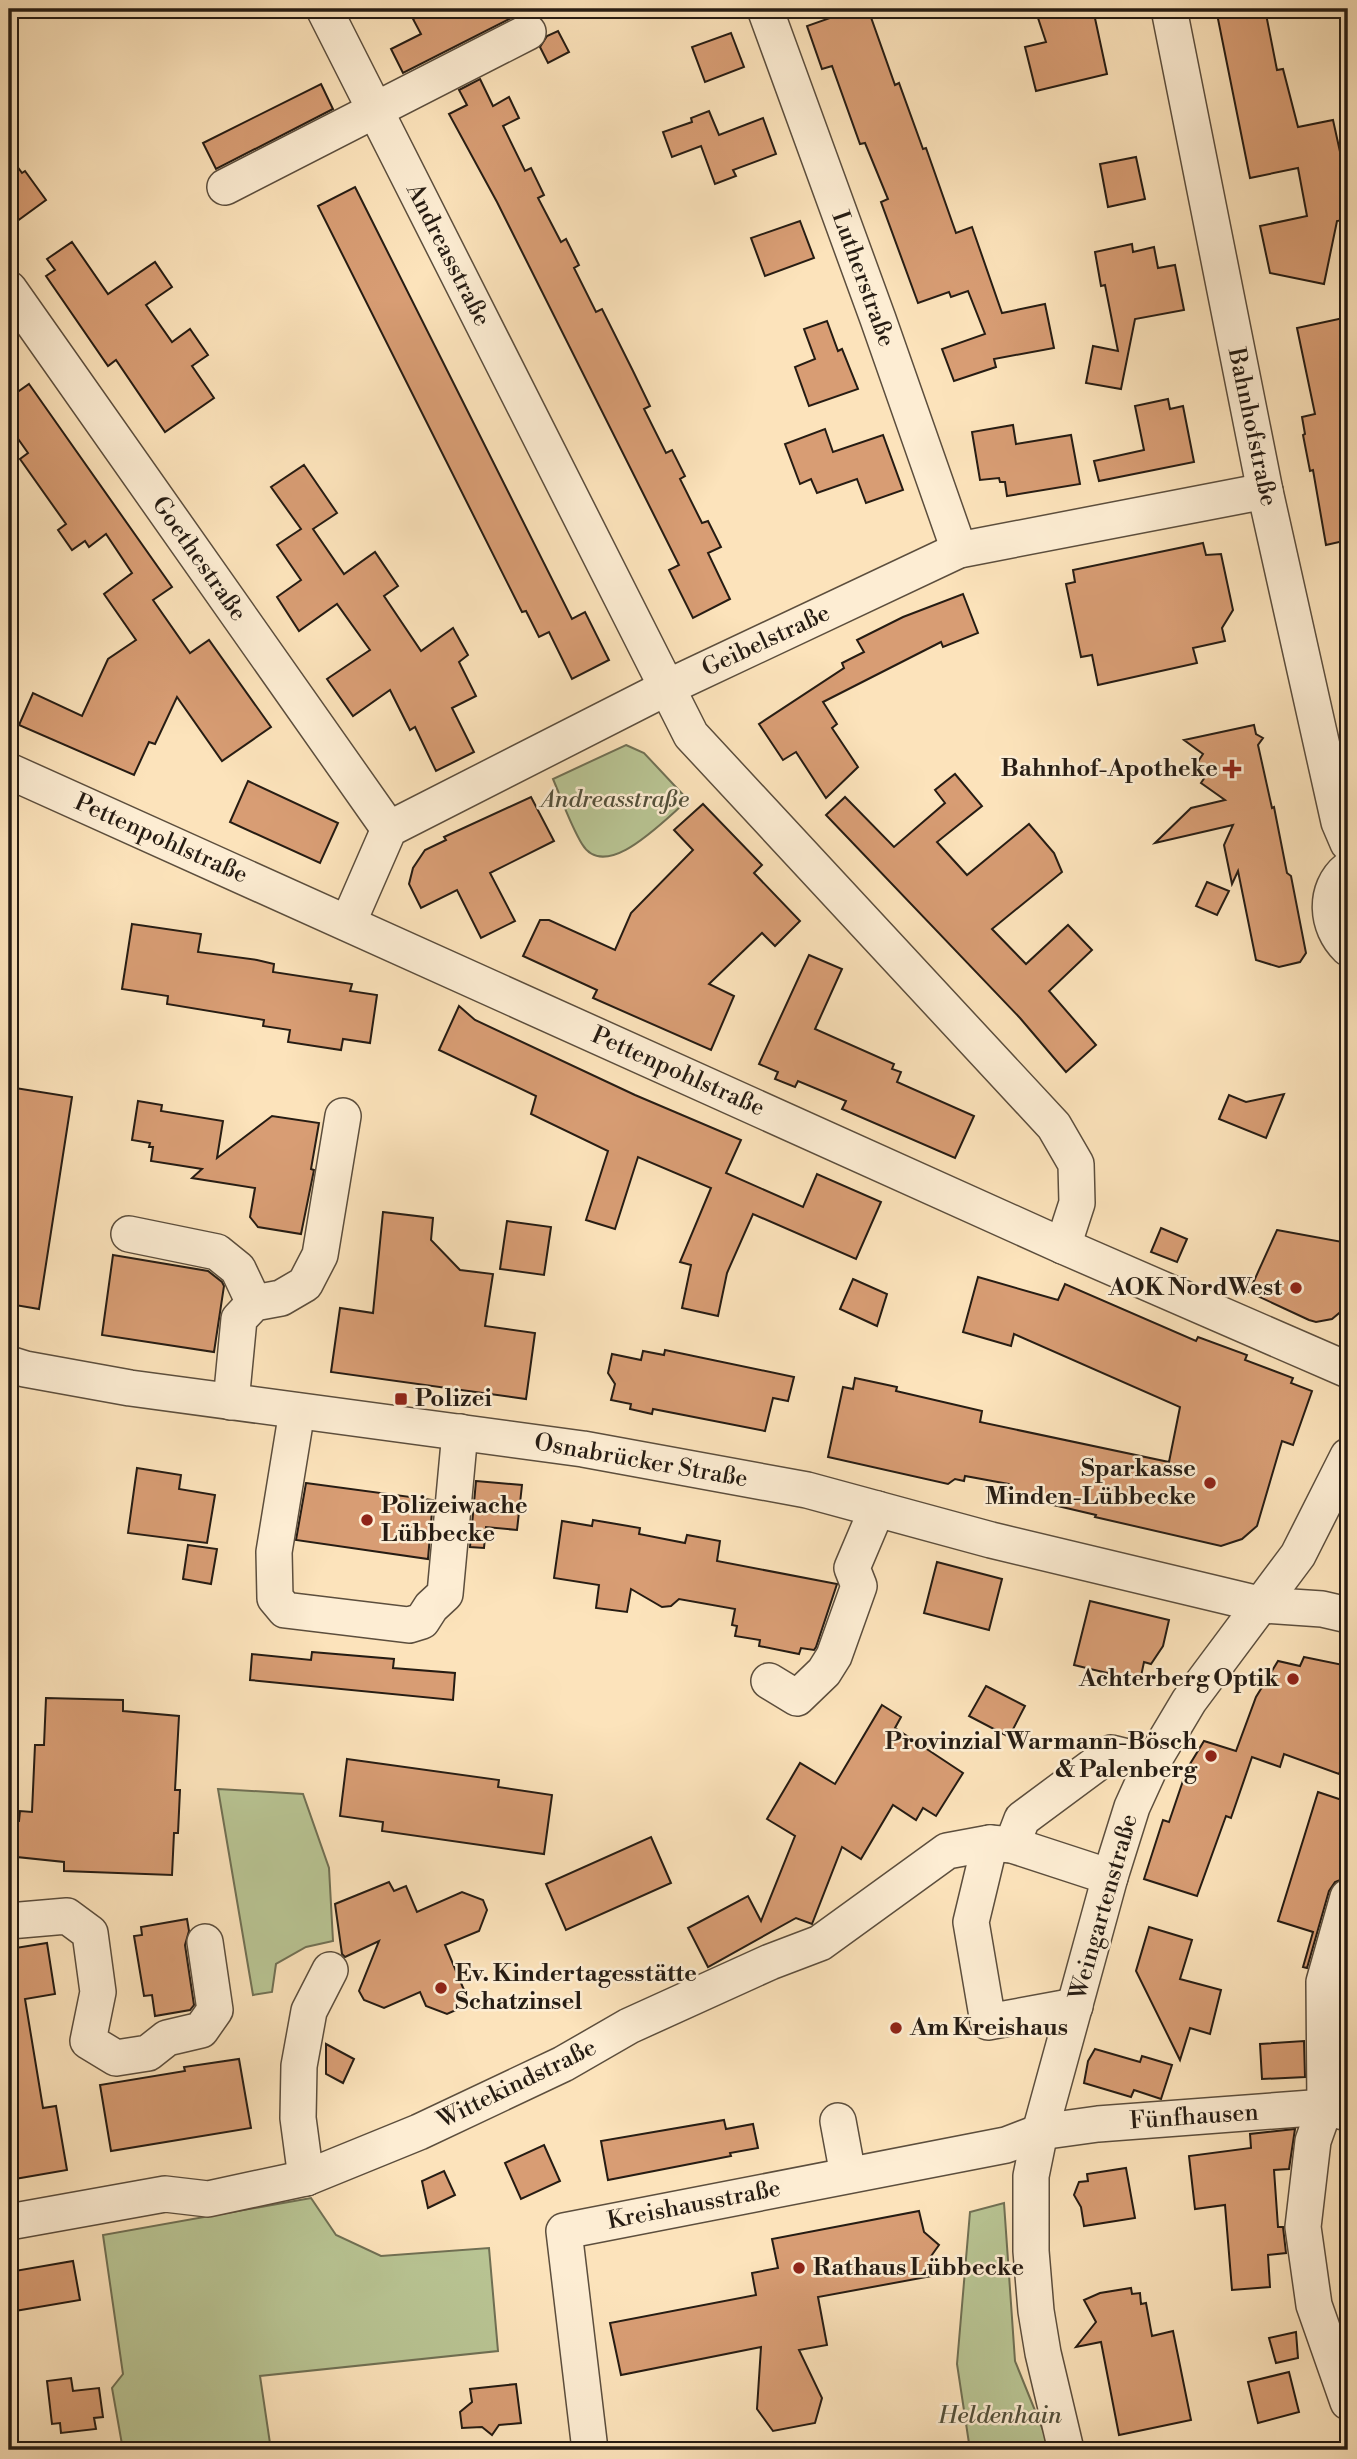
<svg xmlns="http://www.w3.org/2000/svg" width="1357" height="2459" font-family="'Libre Bodoni',serif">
<rect width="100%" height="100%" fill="#fce3bb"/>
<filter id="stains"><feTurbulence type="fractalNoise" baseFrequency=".00286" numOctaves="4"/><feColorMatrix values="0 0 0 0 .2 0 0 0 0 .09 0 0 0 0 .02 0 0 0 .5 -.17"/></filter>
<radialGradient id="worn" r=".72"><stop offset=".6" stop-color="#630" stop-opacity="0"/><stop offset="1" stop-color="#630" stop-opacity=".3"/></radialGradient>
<g fill="#b9c594" stroke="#707054" stroke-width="2">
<path d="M626 745 644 753 688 800C666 818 606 884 582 844 570 824 562 800 553 779Z"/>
<path d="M218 1789 303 1794 329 1868 333 1941 306 1947 276 1964 272 1992 253 1995Z"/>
<path d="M311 2198 336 2235 381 2256 489 2248 498 2351 260 2376 271 2450H123L112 2388 123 2374 103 2235Z"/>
<path d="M1004 2203 1015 2361 1051 2450H970L957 2364 970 2212Z"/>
</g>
<g fill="#d89d74" stroke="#261c13" stroke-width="2">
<path d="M433 9H549L538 15 528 12 519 14 403 73 391 49 421 34 413 19Z"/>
<path d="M830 9H868L895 85 899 83 923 149 926 148 956 233 972 227 1002 313 1045 304 1054 348 994 359 996 367 954 381 942 349 985 334 968 291 951 297 949 292 918 303 881 202 888 199 865 143 860 144 832 66 822 69 807 26 833 17Z"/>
<path d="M1035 9H1093L1107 74 1036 91 1025 47 1046 42Z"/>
<path d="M1216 9H1265L1277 70 1283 69 1298 127 1333 120 1348 188V219L1337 221 1324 284 1270 273 1260 226 1307 216 1298 168 1250 178Z"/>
<path d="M558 31 569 52 548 63 540 47 547 36Z"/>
<path d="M731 33 744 67 705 82 692 47Z"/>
<path d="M480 79 493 106 509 97 519 118 503 126 525 171 531 168 544 195 538 198 561 242 566 239 579 265 574 268 596 312 602 309 633 371 650 406 644 409 666 453 672 450 685 476 680 479 702 523 708 521 721 547 708 553 730 599 693 618 669 570 679 565 497 202 449 114 467 105 459 90Z"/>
<path d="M321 84 333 109 216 169 203 143Z"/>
<path d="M709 111 719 135 763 118 776 154 733 170 736 176 715 184 701 146 672 157 663 132 692 122 691 118Z"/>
<path d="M9 155 22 173 25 171 46 200 9 227Z"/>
<path d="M1136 157 1145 199 1108 207 1100 164Z"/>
<path d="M355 187 572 619 585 612 609 660 572 679 549 632 539 637 526 611 522 612 318 206Z"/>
<path d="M800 221 814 258 765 276 751 238Z"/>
<path d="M72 242 108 294 155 262 172 287 146 305 172 342 190 329 208 355 192 366 214 398 165 432 116 360 108 366 46 276 55 270 47 259Z"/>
<path d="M1132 244 1133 252 1154 247 1158 268 1175 265 1184 310 1135 319 1121 389 1086 383 1093 346 1118 351 1105 285 1101 286 1095 252Z"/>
<path d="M1348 317V540L1326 545 1313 470 1310 471 1303 435 1305 434 1302 417 1315 414 1297 328Z"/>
<path d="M827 321 838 351 842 349 858 389 809 406 795 367 815 359 804 329Z"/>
<path d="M29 384 172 587 153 600 190 653 209 640 271 727 222 761 177 697 155 744 149 742 134 775 19 725 33 693 82 716 108 659 136 640 104 594 132 573 106 534 89 547 85 541 72 550 58 530 66 524 20 459 28 453 9 426V398Z"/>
<path d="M1168 399 1170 409 1183 406 1194 462 1099 481 1094 461 1144 450 1135 406Z"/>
<path d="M1013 425 1016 444 1071 435 1080 484 1007 496 1005 482H1000L999 478 980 480 972 432Z"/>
<path d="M825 429 833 452 883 435 903 490 866 503 857 479 817 493 811 479 800 484 785 444Z"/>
<path d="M304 465 337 513 313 529 344 574 375 552 398 586 384 596 421 651 453 628 468 655 459 662 476 696 452 708 474 752 436 771 415 727 410 730 390 690 353 716 327 679 370 650 337 604 299 631 277 597 301 580 277 545 301 529 271 487Z"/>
<path d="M1203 543 1206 555 1221 554 1233 610 1222 628 1225 641 1193 648 1197 663 1098 685 1092 655 1081 657 1066 584 1075 582 1073 570Z"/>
<path d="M963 594 978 633 943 647 941 642 823 702 837 724 832 728 858 767 826 798 796 752 783 760 759 724 844 668 842 663 864 652 857 640 903 617Z"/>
<path d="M1254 725 1256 734 1263 738 1258 745 1272 808 1274 807 1287 873 1291 876 1306 953 1300 962 1279 967 1256 960 1238 871 1232 884 1224 845 1233 825 1155 843 1191 808 1225 800 1201 783 1207 774 1195 766 1203 754 1184 740Z"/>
<path d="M955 774 982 806 937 842 967 875 1029 824 1054 853 1062 872 992 929 1026 964 1068 925 1092 950 1049 991 1096 1045 1066 1072 1020 1018 826 815 845 797 894 847 945 803 935 790Z"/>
<path d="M248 781 338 823 320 863 230 822Z"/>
<path d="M531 797 554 841 490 873 515 921 481 938 457 890 421 908 409 884 413 868 425 850 446 840 444 837Z"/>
<path d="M703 804 762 865 754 873 800 921 775 946 762 933 709 984 734 996 711 1050 593 998 597 990 523 956 540 920H549L615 950 631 913 693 850 674 830Z"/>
<path d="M1207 882 1229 891 1217 915 1196 906Z"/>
<path d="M132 924 201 934 198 952 257 960 274 964 273 972 352 984 350 991 377 995 370 1043 343 1039 341 1050 288 1042 290 1030 263 1026 264 1020 167 1004 168 996 122 989Z"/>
<path d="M809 955 842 969 815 1029 894 1064 892 1069 901 1072 897 1082 974 1116 955 1158 842 1109 846 1101 798 1081 795 1087 775 1079 778 1072 759 1064Z"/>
<path d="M459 1006 475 1020 635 1095 741 1140 726 1173 803 1207 817 1174 881 1202 856 1259 753 1214 727 1273 718 1316 682 1308 691 1265 680 1262 711 1188 638 1157 615 1229 586 1220 608 1151 531 1114 536 1096 439 1050Z"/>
<path d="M9 1087 72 1097 39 1309 9 1304Z"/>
<path d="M1284 1094 1266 1138 1219 1119 1229 1095 1246 1102Z"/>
<path d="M138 1101 162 1105 161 1111 223 1121 217 1158 272 1116 319 1123 311 1169 314 1170 301 1234 258 1227 250 1217 255 1188 192 1178 202 1169 151 1161 153 1147H149L150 1143 132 1140Z"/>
<path d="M383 1212 433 1218 431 1240 460 1270 493 1274 485 1326 535 1333 526 1399 331 1372 340 1308 373 1313Z"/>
<path d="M507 1221 551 1227 544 1275 500 1269Z"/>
<path d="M1161 1228 1187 1239 1177 1262 1151 1252Z"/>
<path d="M1277 1230 1348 1243V1287L1344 1309 1332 1319 1316 1322 1309 1320 1249 1292Z"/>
<path d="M113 1255 208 1271 222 1282 224 1286 214 1352 102 1335Z"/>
<path d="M978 1277 1058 1300 1065 1284 1196 1341 1198 1337 1247 1355 1245 1360 1293 1378 1291 1383 1312 1391 1293 1445 1282 1441 1257 1526 1242 1539 1221 1546 1095 1517 1096 1515 1032 1500V1503L1006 1497 1009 1484 965 1476 964 1481 955 1479 948 1484 828 1457 843 1387 853 1389 855 1378 897 1387 896 1391 982 1411 980 1422 1169 1462 1180 1407 1014 1334 1011 1346 963 1332Z"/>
<path d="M853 1279 887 1294 877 1326 840 1309Z"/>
<path d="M665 1350 794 1377 788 1401 773 1398 765 1431 653 1409 652 1414 630 1409 631 1404 611 1400 615 1384 608 1373 612 1354 641 1360 643 1351 664 1355Z"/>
<path d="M137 1468 181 1475 179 1489 215 1495 207 1543 128 1533Z"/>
<path d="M476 1481 522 1485 517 1530 486 1527 484 1548 470 1547Z"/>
<path d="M306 1483 433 1500 428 1559 296 1540Z"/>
<path d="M593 1520 640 1528 639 1534 685 1543 687 1535 720 1541 717 1561 837 1584 816 1647 814 1650 801 1648 799 1654 759 1646 760 1640 735 1636 737 1626 732 1625 735 1609 679 1599 671 1606 662 1607 631 1589 627 1612 596 1608 599 1585 554 1578 562 1521 592 1526Z"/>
<path d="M188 1545 217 1549 211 1584 183 1579Z"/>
<path d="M937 1562 1002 1579 989 1630 924 1613Z"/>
<path d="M1090 1601 1169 1620 1163 1646 1151 1664 1144 1662 1140 1681 1074 1665Z"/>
<path d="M312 1652 394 1659 393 1668 455 1673 453 1700 250 1680 252 1654 311 1660Z"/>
<path d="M1304 1657 1348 1666V1750L1339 1774 1284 1754 1280 1767 1252 1757 1231 1818 1226 1816 1197 1896 1144 1879 1163 1820 1169 1822 1187 1769 1204 1741 1236 1751 1256 1697 1278 1661 1300 1666Z"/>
<path d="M986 1686 1025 1706 1009 1737 969 1716Z"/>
<path d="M46 1698 123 1700V1711L179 1716 175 1790H180L178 1833H174L172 1875 64 1871V1862L17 1857V1854L9 1853V1821H19L20 1811 32 1812 35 1745H44Z"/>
<path d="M882 1705 901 1717 895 1728 963 1773 936 1816 923 1808 916 1820 893 1805 861 1859 842 1847 812 1924 796 1918 708 1967 688 1928 748 1896 761 1921 795 1836 767 1819 800 1763 835 1784Z"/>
<path d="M347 1759 499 1780 498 1787 552 1795 544 1854 382 1831 383 1822 340 1816Z"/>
<path d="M1318 1792 1348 1802V1877L1335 1882 1329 1891 1307 1968 1303 1967 1313 1932 1278 1921Z"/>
<path d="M651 1837 671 1883 566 1930 546 1884Z"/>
<path d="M389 1882 394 1891 406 1886 417 1912 462 1892 483 1900 487 1910 479 1931 445 1945 464 1990 456 2010 447 2014 426 2006 420 1992 384 2008 364 2000 359 1991 379 1941 345 1957 342 1954 335 1904Z"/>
<path d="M187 1919 189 1931 185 1945 194 2005 190 2010 155 2016 152 1995 144 1996 134 1936 142 1935 141 1927Z"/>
<path d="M1149 1927 1192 1940 1180 1979 1221 1990 1210 2034 1190 2028 1180 2060 1136 1971Z"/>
<path d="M47 1943 55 1994 25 1999 43 2108 56 2106 67 2170 9 2180V1949Z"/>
<path d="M1304 2041 1305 2077 1262 2079 1260 2044Z"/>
<path d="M326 2044 354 2059 343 2083 326 2074Z"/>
<path d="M1095 2049 1140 2062 1142 2056 1172 2065 1161 2099 1134 2090 1131 2097 1084 2083 1088 2061Z"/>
<path d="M239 2059 251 2128 111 2151 100 2085 185 2071 184 2067Z"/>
<path d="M724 2120 726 2129 753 2124 758 2148 730 2153 731 2156 608 2180 601 2141Z"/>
<path d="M1295 2129 1289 2169 1274 2170 1278 2227H1283L1286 2253 1268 2255 1270 2287 1232 2290 1225 2205 1195 2209 1189 2156 1251 2148 1250 2134Z"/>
<path d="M544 2145 560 2181 521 2199 505 2163Z"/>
<path d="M1126 2168 1135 2218 1084 2226 1081 2207 1074 2195 1079 2182 1088 2181 1087 2174Z"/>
<path d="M444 2171 455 2195 428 2208 422 2181Z"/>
<path d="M919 2211 924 2232 939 2245 929 2259 932 2276 818 2297 827 2345 799 2350 822 2398 815 2423 773 2431 757 2409 761 2347 621 2375 610 2323 756 2295 752 2273 778 2268 772 2239Z"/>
<path d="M73 2261 80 2300 9 2312V2272Z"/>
<path d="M1131 2288 1132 2294 1140 2293 1141 2304 1146 2303 1152 2336 1173 2331 1191 2420 1119 2435 1101 2342 1076 2347 1096 2322 1084 2300 1100 2293Z"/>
<path d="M1296 2332 1298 2358 1276 2363 1269 2338Z"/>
<path d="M1289 2372 1299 2412 1258 2423 1248 2382Z"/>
<path d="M71 2378 73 2391 99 2388 103 2417 94 2418 96 2429 61 2433 60 2423 52 2424 47 2381Z"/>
<path d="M516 2384 521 2423 499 2425 492 2435 482 2427 462 2428 460 2412 472 2402 470 2389Z"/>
</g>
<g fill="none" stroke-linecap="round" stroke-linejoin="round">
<g stroke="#5c4e3d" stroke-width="38">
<g id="minor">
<path d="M324 9 691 735 1054 1126 1076 1164 1077 1203 1063 1246"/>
<path d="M765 9 878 319 959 550"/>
<path d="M1169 9 1265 491 1339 822 1348 843"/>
<path d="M225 187 528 32"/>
<path d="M9 289 389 829"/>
<path d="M9 771 1063 1246 1348 1370"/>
<path d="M1348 869C1323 889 1326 927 1348 948"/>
<path d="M348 923 389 829 666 688 959 550 1265 491"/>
<path d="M129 1234 217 1252 238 1269 254 1303"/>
<path d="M9 1364 25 1369 130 1388 583 1449 807 1490 991 1540 1263 1605 1322 1609 1348 1615"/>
<path d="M231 1402 239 1319 254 1303 281 1298 305 1284 320 1255 343 1116"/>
<path d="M297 1411 274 1552 275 1598 285 1610 409 1625 422 1621 431 1607 445 1594 460 1432"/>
<path d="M769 1681 797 1698 824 1672 834 1656 859 1586 852 1568 877 1509"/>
<path d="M990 1843 971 1922 988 2022 1075 2006"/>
<path d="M1012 1845 1022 1819 1111 1753 1152 1763"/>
<path d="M1348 1897 1324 1982 1325 2107 1313 2141 1303 2227 1314 2305 1348 2402"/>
<path d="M9 1921 67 1916 90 1933 98 1992 88 2041 116 2058 148 2053 167 2038 201 2030 215 2010 205 1942"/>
<path d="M838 2121 848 2175"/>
<path d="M306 2178 298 2118 299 2066 309 2011 330 1970"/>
<path d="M9 2222 165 2194 208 2199 306 2178 419 2132 563 2064 629 2026 770 1962 820 1943 947 1851 990 1843 1012 1845 1110 1877"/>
<path d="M590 2450 564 2231 1006 2145 1040 2132 1098 2124 1325 2107 1348 2113"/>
<path d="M1066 2450 1043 2353 1036 2311 1031 2251V2176L1040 2132 1110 1877 1132 1807 1152 1763 1189 1701 1298 1555 1348 1456"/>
</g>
</g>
<use href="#minor" stroke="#fdedd3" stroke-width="35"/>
</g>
<g fill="#8f2418" stroke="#fdedd3" stroke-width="2.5">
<path d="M1228.5 758.5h7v7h7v7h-7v7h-7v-7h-7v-7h7z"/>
<circle cx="1296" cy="1288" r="7"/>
<rect x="394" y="1392" width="14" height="14" rx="3.5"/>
<circle cx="1210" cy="1483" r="7"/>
<circle cx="367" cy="1520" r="7"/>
<circle cx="1293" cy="1679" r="7"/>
<circle cx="1211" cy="1756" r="7"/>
<circle cx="441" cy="1988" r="7"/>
<circle cx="896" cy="2028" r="7"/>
<circle cx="799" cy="2268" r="7"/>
</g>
<g text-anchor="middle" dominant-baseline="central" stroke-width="5" stroke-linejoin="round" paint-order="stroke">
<g font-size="24" fill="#261c13" stroke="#fdedd3">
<text transform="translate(448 255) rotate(63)">Andreasstraße</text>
<text transform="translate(863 279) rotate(70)">Lutherstraße</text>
<text transform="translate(1252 427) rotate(78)">Bahnhofstraße</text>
<text transform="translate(199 559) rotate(55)">Goethestraße</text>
<text transform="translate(766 641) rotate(-25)">Geibelstraße</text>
<text transform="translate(161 839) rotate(24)">Pettenpohlstraße</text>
<text transform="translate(678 1072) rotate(24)">Pettenpohlstraße</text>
<text transform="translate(641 1461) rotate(10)">Osnabrücker Straße</text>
<text transform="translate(1104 1907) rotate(-74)">Weingartenstraße</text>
<text transform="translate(517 2084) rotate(-26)">Wittekindstraße</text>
<text transform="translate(1194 2117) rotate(-4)">Fünfhausen</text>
<text transform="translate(694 2205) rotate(-11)">Kreishausstraße</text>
</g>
<g font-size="24" font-weight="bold" fill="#261c13" stroke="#fdedd3" text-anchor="end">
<text x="1218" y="769">Bahnhof-Apotheke</text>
<text x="1282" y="1288">AOK NordWest</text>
<text x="415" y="1399" text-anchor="start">Polizei</text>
<text x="1196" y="1469">Sparkasse<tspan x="1196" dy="28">Minden-Lübbecke</tspan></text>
<text x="381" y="1506" text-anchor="start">Polizeiwache<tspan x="381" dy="28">Lübbecke</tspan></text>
<text x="1279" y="1679">Achterberg Optik</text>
<text x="1197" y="1742">Provinzial Warmann-Bösch<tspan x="1197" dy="28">&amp; Palenberg</tspan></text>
<text x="455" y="1974" text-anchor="start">Ev. Kindertagesstätte<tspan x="455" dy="28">Schatzinsel</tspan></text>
<text x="910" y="2028" text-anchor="start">Am Kreishaus</text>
<text x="813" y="2268" text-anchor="start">Rathaus Lübbecke</text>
</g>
<g font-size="24" font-style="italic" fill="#524f3a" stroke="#fdedd3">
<text x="615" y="800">Andreasstraße</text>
<text x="1000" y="2416">Heldenhain</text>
</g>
</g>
<rect width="1357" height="2459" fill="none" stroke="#fce3bb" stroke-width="35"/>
<rect x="10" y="10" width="1336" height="2438" fill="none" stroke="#261c13" stroke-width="3.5"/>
<rect x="18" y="18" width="1322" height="2424" fill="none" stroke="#261c13" stroke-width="2"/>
<rect width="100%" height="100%" filter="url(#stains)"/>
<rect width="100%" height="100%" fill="url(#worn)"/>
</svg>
